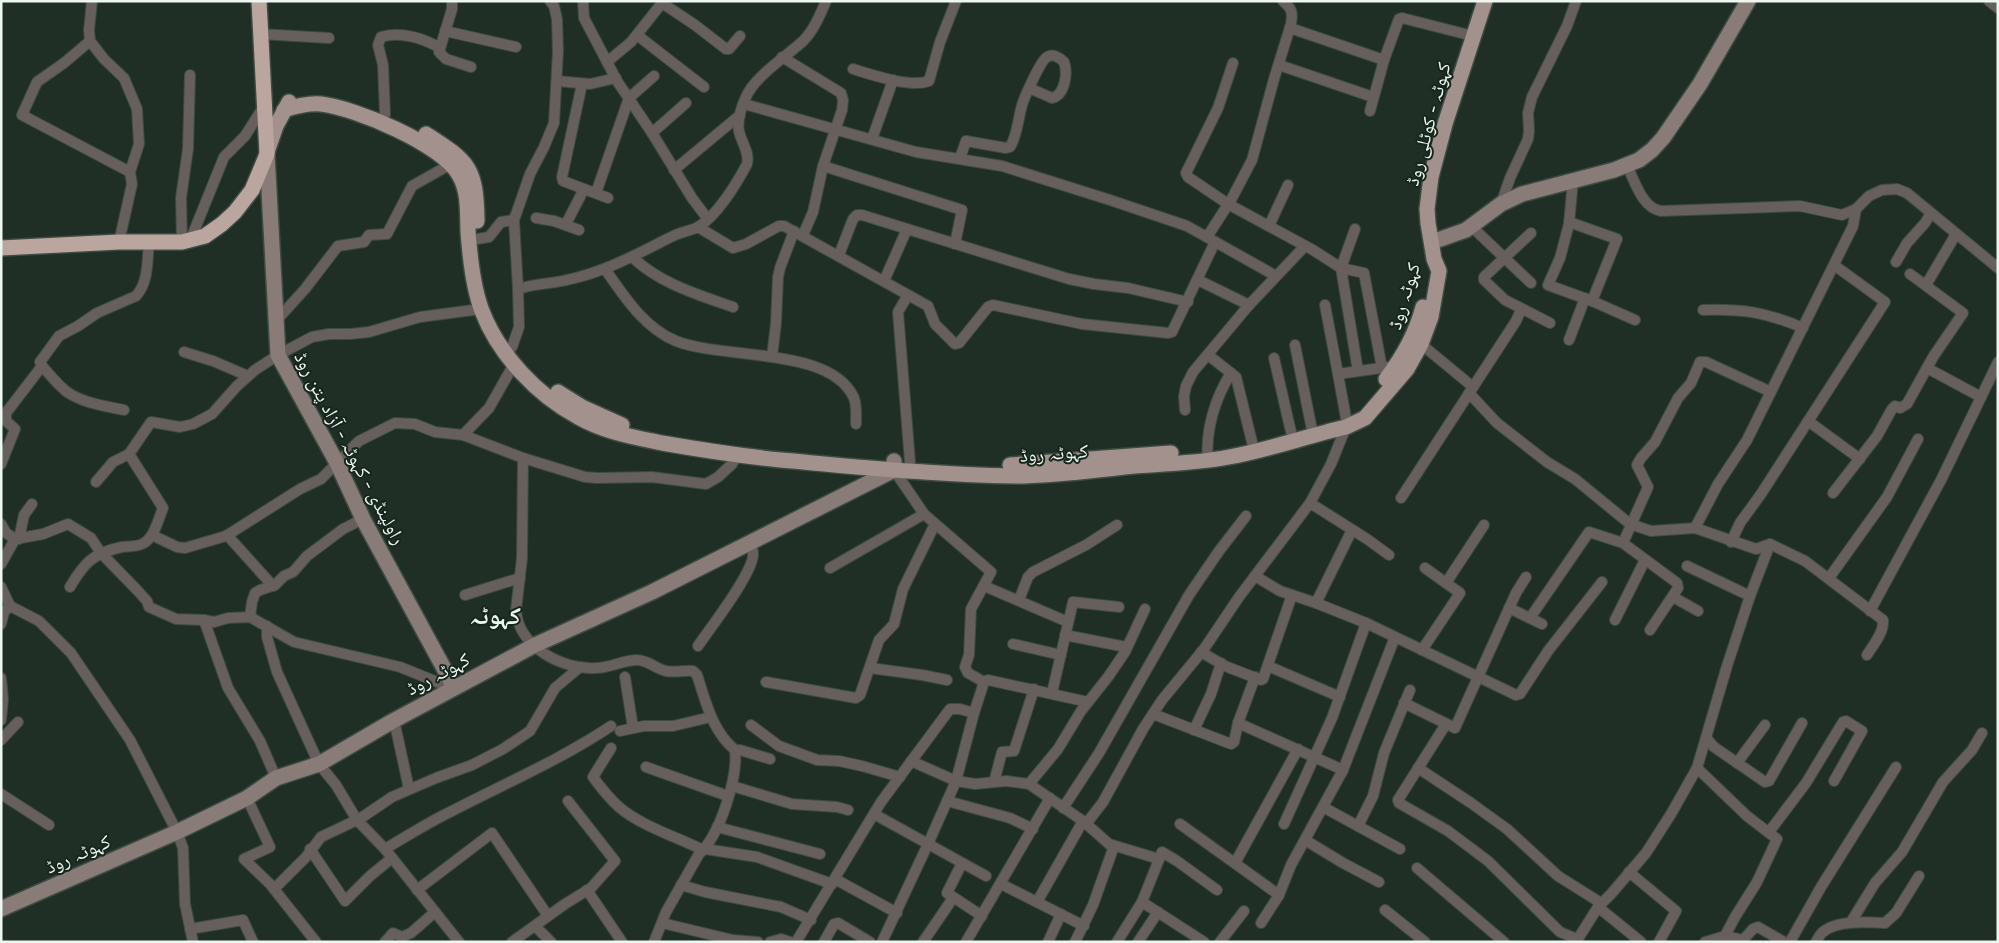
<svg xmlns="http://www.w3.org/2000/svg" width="1999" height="943" font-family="'Space Grotesk','Noto Naskh Arabic',sans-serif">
<rect width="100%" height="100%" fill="#202f26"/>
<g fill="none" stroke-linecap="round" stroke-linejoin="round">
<g stroke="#3d4b42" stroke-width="12">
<g id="street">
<path d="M92 1 89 30 90 41 104 59 124 78 137 109 139 144 130 172 132 184 119 242"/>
<path d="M452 1V9L439 52 446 59 471 67"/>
<path d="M583 1 584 18 617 81 652 133 692 198 707 218"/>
<path d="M1989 1 1998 8"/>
<path d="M1290 28 1384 60"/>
<path d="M445 31 516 47"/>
<path d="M260 34 329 38"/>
<path d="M637 35 704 87"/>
<path d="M90 41 64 63 37 82 22 115 130 172"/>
<path d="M782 57 841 93 843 100 842 110 823 166 813 212 803 235"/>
<path d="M607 62 631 42 662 3 695 25 726 49H729L740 36"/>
<path d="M1233 63 1218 108 1186 173 1188 177 1228 204 1313 250 1341 268 1358 371"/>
<path d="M1279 65 1373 97"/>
<path d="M853 69C872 75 911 88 929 81L940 42 956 1"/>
<path d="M557 81 590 84 616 78"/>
<path d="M582 84 562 177 563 181 608 198"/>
<path d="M744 104 916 152 1002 166 1110 200 1187 226 1276 276"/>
<path d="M1370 111 1384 60 1399 19 1402 18 1473 36"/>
<path d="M385 114 383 65 378 45 381 37C400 31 423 38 440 48"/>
<path d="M652 133 686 103"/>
<path d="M872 139 893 80"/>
<path d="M960 158 966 141 1006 148 1010 147C1018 135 1018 116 1023 102 1026 94 1041 60 1047 57 1053 53 1060 58 1064 62 1068 73 1065 95 1052 98L1029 88"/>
<path d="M823 166 962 210 955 244"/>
<path d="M1627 166C1635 181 1642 208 1661 211L1800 206 1842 215 1856 209 1869 196 1882 190 1897 189 1907 193 1998 268"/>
<path d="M674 170 740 115"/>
<path d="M1573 180 1569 224 1560 258 1548 285 1592 301 1635 320"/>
<path d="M596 193 629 98 654 76"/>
<path d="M1501 204 1510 178 1528 139 1529 131 1528 113 1532 97 1567 26 1576 1"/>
<path d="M536 218 554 221 579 230"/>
<path d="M1569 222 1617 239 1592 301"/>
<path d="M566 224 584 189"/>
<path d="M1269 226 1288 185"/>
<path d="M698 227 733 248 746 244 779 226H784L928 306 935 324 955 344 959 343 988 307 993 305 1082 324 1168 333 1172 332 1215 242"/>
<path d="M1472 227 1531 283"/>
<path d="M1355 229 1341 268 1364 273 1382 368"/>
<path d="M1531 233 1484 277V280L1505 300 1550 323"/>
<path d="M1207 237 1231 200 1252 160 1274 79 1291 24C1293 12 1292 9 1283 1"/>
<path d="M477 239 489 237 501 222 514 220"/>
<path d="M190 241 224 157 245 136 264 106"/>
<path d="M182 242 181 198 188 149 190 75"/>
<path d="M839 255 853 219 857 215H862L1069 279 1094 284 1128 288 1188 302"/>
<path d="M632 257C661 284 696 294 733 307"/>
<path d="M1896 262 1907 243 1925 223 1931 213"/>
<path d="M605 269C624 296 644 328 676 341 723 360 831 346 854 398 857 406 856 416 856 424"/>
<path d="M1198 280 1249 305"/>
<path d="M884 281 907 229"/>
<path d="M1926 285 1956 234"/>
<path d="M518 289 514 220 530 174 544 147 554 123 558 51 557 19 554 6 550 1"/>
<path d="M908 295 898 312 910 462"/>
<path d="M1325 305 1338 374"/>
<path d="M1703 310C1743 309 1766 312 1803 328"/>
<path d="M275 322 305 289 338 246 364 242 369 235 387 234 412 186 451 164"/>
<path d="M1569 340 1585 298"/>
<path d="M1421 344 1473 387"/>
<path d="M1295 345 1313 435"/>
<path d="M512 347 519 327 518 289C536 283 553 284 571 279 607 271 639 253 673 236 681 232 690 231 698 227 717 216 737 183 747 164 750 152 741 142 739 131 737 121 741 107 746 97 754 77 787 56 803 41 814 30 820 15 826 1"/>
<path d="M184 352 213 361 248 376"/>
<path d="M1208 355 1236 377 1252 442"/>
<path d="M772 357 776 323 778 277 780 268 794 231"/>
<path d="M1274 358 1291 432"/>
<path d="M514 364 489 408 463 435 523 458 585 477 597 478 652 477 706 484 718 477 732 464 737 456"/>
<path d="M42 366C50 375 58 385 67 392 83 403 105 406 124 410"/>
<path d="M1927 368 1981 397"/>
<path d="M1469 393 1497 423 1547 462 1575 479 1630 524 1651 531 1695 528 1756 549 1770 544 1805 561 1883 620C1884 633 1873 645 1867 655"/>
<path d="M1185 410 1184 396 1186 386 1193 372 1249 305 1305 246"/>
<path d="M1346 418 1338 374 1388 367"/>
<path d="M1808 421 1860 459"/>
<path d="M523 458 522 558 516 610C518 647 563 670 596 668 610 668 623 660 637 660 648 660 656 669 666 671 675 673 683 670 693 671L697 675C706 702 712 731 735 750 738 778 720 835 699 854L666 912 654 942"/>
<path d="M1208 461C1205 431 1215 398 1231 373"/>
<path d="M1 464 15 429 6 421V413L42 366 40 362 59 336 78 326 97 313 136 296C149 282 147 260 149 242"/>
<path d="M894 470 924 514 991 572 971 609 969 655 965 667 968 673 984 682"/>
<path d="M96 482 113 462 129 454"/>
<path d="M1833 493 1877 436 1892 409 1895 406 1900 408 1907 404 1933 357 1963 313 1910 274"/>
<path d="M1401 498 1516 321 1521 310"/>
<path d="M1310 503 1367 539 1389 555"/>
<path d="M1 524 6 533 15 539"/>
<path d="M1695 528 1718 484 1747 440 1853 226 1856 209"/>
<path d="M152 535 177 547 185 548 226 536 300 489 321 479 359 441 395 423 415 424 435 432 463 435"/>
<path d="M227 535 273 586"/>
<path d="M19 539 24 515 32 504"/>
<path d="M1731 542 1740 523 1761 494 1885 302 1834 265"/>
<path d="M1 564 15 539 43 534 68 524 91 538 101 553 137 590 147 601 149 607 176 619 204 620"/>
<path d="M1687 566 1750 596"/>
<path d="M830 568 924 514"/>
<path d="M1255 576 1280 591 1316 603 1366 623 1516 695 1520 694 1548 651 1602 582"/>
<path d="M1829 578 1887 497 1918 439"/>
<path d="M1446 583 1484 525"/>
<path d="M984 586 1068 622"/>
<path d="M1 587 10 606 39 621 71 653 130 740 177 832 183 848 185 904 193 942"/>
<path d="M70 587C84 563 93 553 122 547 128 546 136 547 142 544 154 539 158 520 163 508L129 454 151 422 180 427 193 424 212 414 237 386 255 370 278 355 312 337 329 334H350L369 332 420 317 481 309"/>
<path d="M465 595 520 578"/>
<path d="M1673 597 1698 611"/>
<path d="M1019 600 1028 577 1033 572 1086 545 1117 525"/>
<path d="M1316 603 1352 530"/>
<path d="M1509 608 1542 624"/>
<path d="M1870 611 1941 480 1998 362"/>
<path d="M250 617 252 602 255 593 260 590 275 585 284 576 293 572 307 556 343 529 363 519"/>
<path d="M1530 618 1589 532 1623 543"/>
<path d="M1615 620 1645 560"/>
<path d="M1 624 4 612 10 606"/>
<path d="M267 626V637L277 672 319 764 336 785 357 820 385 849 459 942"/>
<path d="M1650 630 1678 588 1677 583 1623 543 1648 487 1637 465 1641 458 1655 442 1678 398 1691 383 1700 362H1706L1771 392"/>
<path d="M1065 635 1126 647"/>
<path d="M1013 644 1061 655"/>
<path d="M698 646C710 628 755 571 753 553 753 549 751 545 750 542"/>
<path d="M1422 650 1460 593 1425 568"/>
<path d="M1201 652 1225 666 1261 680 1263 679 1292 595"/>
<path d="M1268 666 1340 697"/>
<path d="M870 668 922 675 947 680"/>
<path d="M625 677 633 728"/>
<path d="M1 678 3 699 1 720"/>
<path d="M766 682 856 698 860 695 879 640 894 624 903 589 935 524"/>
<path d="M1052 693 1073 602 1119 607"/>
<path d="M1404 703 1455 728 1516 593 1526 577"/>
<path d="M1153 714 1231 744 1234 742 1238 723 1255 677"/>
<path d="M394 720 409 789"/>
<path d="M1238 723 1343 770"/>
<path d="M1446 724 1398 800 1399 803 1448 831 1488 861 1560 932 1577 939"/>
<path d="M751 725 779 746 817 760 839 761 862 766 900 777"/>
<path d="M1194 730 1211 694 1221 663"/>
<path d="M620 731 644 726H673L711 717"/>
<path d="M1707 739 1714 747 1765 782 1769 781 1802 723"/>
<path d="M1 740 18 722"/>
<path d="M611 748 593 777C601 788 609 798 619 807 641 826 677 837 703 850"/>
<path d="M735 750H740L770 759"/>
<path d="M911 761 956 781 975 784 1006 781 1029 784 1083 821 1109 844 1159 859"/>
<path d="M1737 763 1765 725"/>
<path d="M646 767 728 796"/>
<path d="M1418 768 1471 803 1507 829 1558 876 1601 903"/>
<path d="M1697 768 1747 816 1777 839 1757 882 1735 917 1725 936"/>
<path d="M276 778 260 741 228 688 204 620 214 622 228 618 250 617 294 642 400 667 452 688"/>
<path d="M994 782 1002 752 1014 751 1034 689"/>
<path d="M1029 784 1058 749 1081 711 1108 677 1125 652 1145 609"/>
<path d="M732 786 792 804 837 807 848 810"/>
<path d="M1 794 49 825"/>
<path d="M247 798 270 847 244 859 270 884 316 942"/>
<path d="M947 801 1010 818 1033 829"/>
<path d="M1323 807 1400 849"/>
<path d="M1063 808 1099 753 1189 595 1219 551 1246 516"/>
<path d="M874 814 986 876"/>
<path d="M1086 824 1103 802 1143 729 1162 700 1204 649 1239 597 1310 503 1331 464 1346 427"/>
<path d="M1180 824 1279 895"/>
<path d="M1284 824 1332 718 1366 623"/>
<path d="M1358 826 1373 796 1384 753 1410 690"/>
<path d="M717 827 820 854"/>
<path d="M1769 832 1806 783 1843 722 1846 721 1862 731 1834 781"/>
<path d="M1305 840 1343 863 1379 882"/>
<path d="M310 849 345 901 370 876 392 858"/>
<path d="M385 849C407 836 429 822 452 811 506 783 560 760 611 726"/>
<path d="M705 849 757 857 832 884"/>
<path d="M962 863 947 893 982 916"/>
<path d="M1235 863 1298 749"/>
<path d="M1417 868 1504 942"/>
<path d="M1629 872 1676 911 1659 942"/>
<path d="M835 879 897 913"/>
<path d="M1001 884 1084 926"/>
<path d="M681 885 705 892 781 907 811 920"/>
<path d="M274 889 306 857 321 837 361 818 392 797 436 778 472 765 503 749 530 731 555 688 580 667"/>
<path d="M417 890 492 833 548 916"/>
<path d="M587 890 622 942"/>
<path d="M1037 902 1083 821"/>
<path d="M1142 902 1204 942"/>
<path d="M1598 907 1641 942"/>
<path d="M1385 910 1425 942"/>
<path d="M1851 922 1875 883 1902 852 1943 782 1972 750 1982 733"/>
<path d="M662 923 733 940 758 942"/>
<path d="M1261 923 1279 895 1291 865 1343 770 1395 637"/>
<path d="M535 926 551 942"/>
<path d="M190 929 243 920 253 942"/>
<path d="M385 942 393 933 402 937 411 933 435 912"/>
<path d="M512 942 565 904 591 888 615 861 568 801"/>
<path d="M770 942 781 939 790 942"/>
<path d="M796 942 881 802 950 709H960L974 713"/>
<path d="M824 942 834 924 838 923 870 942"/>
<path d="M882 942 928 844 956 781 974 713 984 682 988 680 1088 702"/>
<path d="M923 942 953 898"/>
<path d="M966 942 1050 798"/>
<path d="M1048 942 1061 914"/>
<path d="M1075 942 1093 905 1114 846"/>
<path d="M1117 942 1142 902 1162 852 1177 861 1217 890"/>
<path d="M1138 942 1158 912"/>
<path d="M1220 942 1244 911"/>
<path d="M1576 942 1598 907 1611 894 1646 853 1671 814 1697 768 1727 666 1750 596 1770 544"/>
<path d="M1705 942 1725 936 1743 940 1753 929 1758 927 1784 942"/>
<path d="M1790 942 1821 887 1896 767"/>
<path d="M1816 942C1818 939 1820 934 1823 932 1836 920 1868 922 1885 923L1896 913 1919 876"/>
</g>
</g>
<g stroke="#3d4b42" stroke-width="18">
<g id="secondary">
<path d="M267 154 278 355 337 463 363 519 454 687"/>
<path d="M1432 242 1466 230 1501 204 1522 194 1614 170 1639 160 1652 150 1663 138 1700 84 1748 1"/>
<path d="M1 909 177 832 247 798 276 778 319 764 391 722 535 645 652 592 894 470V461"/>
</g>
</g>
<g stroke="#3d4b42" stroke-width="18">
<g id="primary">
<path d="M284 110C296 106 308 103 321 104 355 108 442 144 459 175 471 195 466 221 469 243 471 266 474 290 482 311 499 355 537 395 578 417 604 432 633 437 662 443 702 450 741 456 781 460 859 467 937 475 1015 476 1055 476 1095 470 1135 466 1166 464 1198 463 1229 457 1268 450 1307 436 1346 427L1365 418 1407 369 1421 344 1431 317 1439 271 1434 259 1428 223 1427 209 1431 177 1445 124 1485 1"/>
<path d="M426 134C470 162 476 168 477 221"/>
<path d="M267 152 276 126 289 102"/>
<path d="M1386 379C1403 357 1416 334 1423 307"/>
<path d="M558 392 582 407 622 425"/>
<path d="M1010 465 1171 453"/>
</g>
</g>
<g stroke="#3d4b42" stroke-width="18">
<path id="highway" d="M1 248 119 242H182L205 236 222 224 235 212 252 190 267 154 259 1"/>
</g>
<use href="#street" stroke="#675f5c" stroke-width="10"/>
<use href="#secondary" stroke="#897b77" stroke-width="15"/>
<use href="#primary" stroke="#a2918c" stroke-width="15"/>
<use href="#highway" stroke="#baa59f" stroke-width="15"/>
</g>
<g text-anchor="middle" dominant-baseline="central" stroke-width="4" stroke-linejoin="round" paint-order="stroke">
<g font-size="19" fill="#edf7f1" stroke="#17261d">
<text transform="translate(1428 124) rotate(-75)">کہوٹہ - کوٹلی روڈ</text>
<text transform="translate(1404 296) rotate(-73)">کہوٹہ روڈ</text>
<text transform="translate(350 448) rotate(62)">راولپنڈی - کہوٹہ - آزاد پتن روڈ</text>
<text transform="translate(1054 453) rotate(-4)">کہوٹہ روڈ</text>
<text transform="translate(438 674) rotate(-28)">کہوٹہ روڈ</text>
<text transform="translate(78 854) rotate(-24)">کہوٹہ روڈ</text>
</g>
<g font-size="24" font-weight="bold" fill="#edf7f1" stroke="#17261d">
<text x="495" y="615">کہوٹہ</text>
</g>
</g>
<rect width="1999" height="943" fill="none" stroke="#edf7f1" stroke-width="5"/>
</svg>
